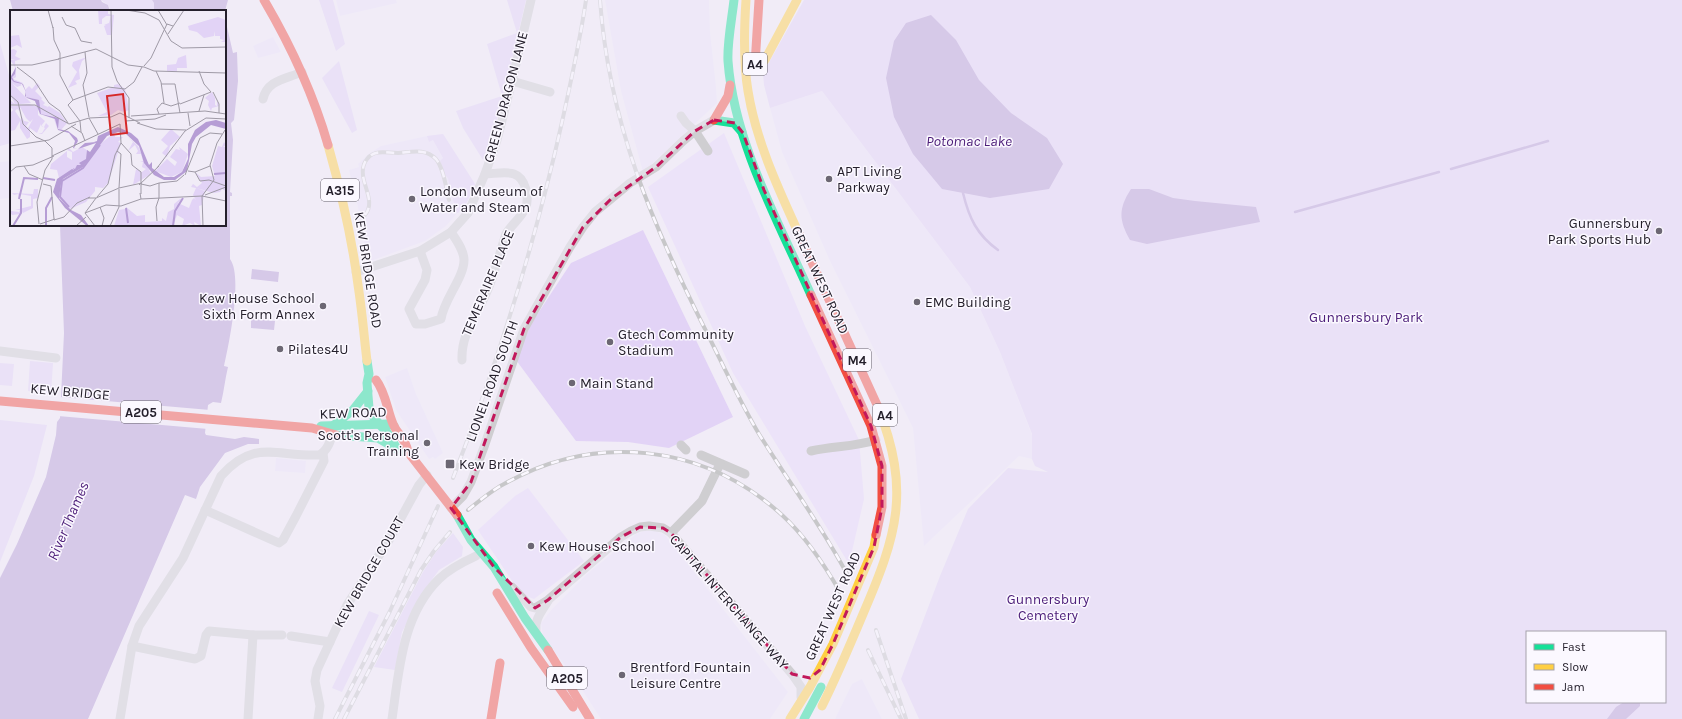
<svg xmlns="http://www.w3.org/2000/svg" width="1682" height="719" font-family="Karla,sans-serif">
<rect width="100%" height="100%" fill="#f1ecf7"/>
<g fill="#ece3f9">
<path d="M336 0H396L397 3 340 16Z"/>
<path d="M605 0H709L710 32 716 87 717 103 643 172 621 91Z"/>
<path d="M273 37 281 52 258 58 253 46Z"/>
<path d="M822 91 970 287 1000 352 1032 435V459L1019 456 924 546 913 428 830 261 782 152 770 108Z"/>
<path d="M724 133 805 326 859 440 864 499 849 564 733 373 648 187Z"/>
<path d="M443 134 475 184 467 202 446 226 425 241 368 262 367 260 361 220 349 170 359 167 358 164 370 153 381 146 427 136Z"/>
<path d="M11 161V198L0 199V162Z"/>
<path d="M407 368 416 394 443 453 435 459 433 457 429 459 396 410 385 377Z"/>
<path d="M276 458 306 461 305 473 275 471Z"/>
<path d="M528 488 584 561 534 599 521 594 478 530 515 496Z"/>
<path d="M644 531H655L665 535 788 692 770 719H601L577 682 543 636 541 623 552 609 587 574 636 534Z"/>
<path d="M862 679 882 719H835L852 684Z"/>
</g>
<g fill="#e2d3f6" fill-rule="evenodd">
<path d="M101 0H152L154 3V11H110L109 6Z"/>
<path d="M319 0H333L345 44 336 51Z"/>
<path d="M507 0H526L501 107 483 160 463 128 456 111 502 96 487 44 517 33Z"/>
<path d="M804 0H1682V719H919L901 679 940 576 968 509 1008 468 1048 472 1035 466 1032 459V434L1000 352 970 287 822 91 770 108 764 85 763 73ZM1527 632H1665V702H1527Z"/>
<path d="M0 43 11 82V143L0 146Z"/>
<path d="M339 61 357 130 352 133 322 78Z"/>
<path d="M443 134 475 184 467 202 458 213 456 212 448 178 445 175 440 161 443 158 433 140 429 142 427 136Z"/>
<path d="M643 230 733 417 669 448 628 442 576 441 516 360 531 324 571 263Z"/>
<path d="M30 361 53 363 51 394 28 391Z"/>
<path d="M0 363 14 364 12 386 0 385Z"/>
<path d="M0 420 47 425 34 476 0 562Z"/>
<path d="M453 533 463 547 462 556 439 570 425 589 402 632 395 670 374 667 423 572 436 552Z"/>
<path d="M369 611 379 615 342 692 332 688Z"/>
</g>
<g fill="#b69dd5">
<path d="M10 0H101L102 2 108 5 110 11H13Z"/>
<path d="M152 0H228L225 11H154V3Z"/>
<path d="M931 15 956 40 979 80 1011 113 1047 138 1063 164 1049 189 990 198 942 189 913 154 894 117 886 78 894 41 906 23Z"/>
<path d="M225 18 233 53 237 52 238 81 234 120 231 123 233 140 230 192 232 193V196H230V259C243 276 229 344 224 366L228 367C225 379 224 391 221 403L213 402 208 405 205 433 206 435 235 439 244 437 259 439V444H248L225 453 200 487 196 499 185 495 88 719H0V578L17 544 46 477 56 435 57 422 60 418 64 333 60 225H225Z"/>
<path d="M1131 189H1149L1173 198 1195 201 1256 207 1260 222 1147 244 1130 240C1119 220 1118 209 1131 189Z"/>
<path d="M252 269 279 272 278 282 251 279Z"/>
<path d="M251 319 275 321 274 330 251 328Z"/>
<path d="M1624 702H1640V706L1626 719H1607L1616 707Z"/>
</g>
<path fill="#f1ecf7" d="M60 397 210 410 208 429 58 416Z"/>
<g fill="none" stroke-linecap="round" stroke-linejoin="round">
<g stroke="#b69dd5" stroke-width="2.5">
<path d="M1451 169 1548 141"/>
<path d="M963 193C969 218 977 235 998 250"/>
<path d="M1295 212 1439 172"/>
</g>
<g stroke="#cfced1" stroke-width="9">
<path d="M512 81 550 92"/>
<path d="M263 99C267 80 286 79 302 72"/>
<path d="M681 116 686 123 695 131 708 151"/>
<path d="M420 251 427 270 425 280 409 309 416 324H425L441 319C444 299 464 278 464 260 464 250 456 240 451 232"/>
<path d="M356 272 420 251 451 232 468 213 485 174 497 140 512 81 531 0"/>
<path d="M0 351 56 358"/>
<path d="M462 360C461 335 475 318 485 296 494 277 499 255 506 234 511 225 520 219 525 209 530 199 526 178 514 174 506 171 493 174 485 174"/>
<path d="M681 445 686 450"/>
<path d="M811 451C833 446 854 447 876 440"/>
<path d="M701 455 745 474"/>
<path d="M451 508 463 496 471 482 484 447 524 329 570 247 583 227 595 212 612 198 630 183 656 167 683 141 695 131 714 120"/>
<path d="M205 510 279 543 283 540 296 516 324 461 323 453"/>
<path d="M671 533 702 501 720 464"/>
<path d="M512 587 531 607 535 608 548 600 621 537 631 531 640 527 649 526 663 528 671 533 792 674 801 687V697"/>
<path d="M536 631C534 620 542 611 548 601"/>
<path d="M291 636 330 642"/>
<path d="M132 646 195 659 201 656 206 635 209 631 253 635H282"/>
<path d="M120 719 132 646 139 626 183 558 221 476C254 438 277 457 319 455 328 451 331 440 333 431"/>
<path d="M248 719 253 635"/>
<path d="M318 719 320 706 315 681 317 670 347 605 389 540 419 485 427 475"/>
<path d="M392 719C399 671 402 615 439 579 449 569 463 562 476 556"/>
</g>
<g stroke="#16e098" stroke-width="9">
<path d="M734 0C732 18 727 43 728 61 734 142 778 221 811 295"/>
<path d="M714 120 734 123 742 132"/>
<path d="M367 361 369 374 367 383 369 408 374 418 389 435 396 447"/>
<path d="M334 425 353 410 368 391"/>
<path d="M321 426 389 424 394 426"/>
<path d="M336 435 378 438 399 450 408 452"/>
<path d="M457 515 471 540 494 567 525 618 548 650"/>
<path d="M804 719 821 687"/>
</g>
<g stroke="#ffcf43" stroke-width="9">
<path d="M746 0C744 30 743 61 748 91 756 141 778 188 799 234"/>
<path d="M755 70 765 60 797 0"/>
<path d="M328 145C341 191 352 238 358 285 362 310 364 336 367 361"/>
<path d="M822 706C837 676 850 645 863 614 897 535 911 491 878 407"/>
<path d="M790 719 810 687 833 644 874 547 876 535"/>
</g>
<g stroke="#f24e42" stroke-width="9">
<path d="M264 0C291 46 313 93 328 145"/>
<path d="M755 65 759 0"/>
<path d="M714 120 728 96 730 85"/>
<path d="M799 234 878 407"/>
<path d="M811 295 871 426 882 466V507L876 535"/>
<path d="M376 380C386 393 387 410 393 424 398 436 405 436 408 452L457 515"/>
<path d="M0 401 312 428 336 435"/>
<path d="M497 593 531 648 573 707"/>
<path d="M548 650 590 719"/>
<path d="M491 719 500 663"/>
</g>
<g stroke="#c7c7c9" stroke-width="4">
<g id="rail">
<path d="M600 0C609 123 652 224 707 333 724 367 740 402 759 434 788 481 821 525 847 574"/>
<path d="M365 215C378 199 356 180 365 162 373 148 385 153 398 153 412 152 425 148 436 159 444 169 446 188 449 200"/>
<path d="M453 478C498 362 535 243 562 122 571 81 580 41 586 0"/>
<path d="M468 510C479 501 491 491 504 484 596 432 704 444 782 515 806 537 824 564 840 592"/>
<path d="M876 630 906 719"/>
<path d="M868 650 901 719"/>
<path d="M335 719 390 611 438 506"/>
<path d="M344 719 421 570 434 551 450 532"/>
</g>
</g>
<use href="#rail" stroke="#fbf8ff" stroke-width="2.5" stroke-dasharray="8" stroke-linecap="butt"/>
</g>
<path d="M0 0H1682V719H0ZM714 120 735 123 743 133 764 190 871 426 882 466V507L874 547 833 644 820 670 810 678 792 674 671 533 663 528 640 527 621 537 548 600 535 608 494 567 451 508 471 482 524 329 583 227 612 198 656 167 695 131Z" fill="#f1ecf7" fill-opacity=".55" fill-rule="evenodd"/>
<path fill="none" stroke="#c2185b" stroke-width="3" stroke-dasharray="8 5" stroke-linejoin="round" d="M714 120 735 123 743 133 764 190 871 426 882 466V507L874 547 833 644 820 670 810 678 792 674 671 533 663 528 640 527 621 537 548 600 535 608 494 567 451 508 471 482 524 329 583 227 612 198 656 167 695 131Z"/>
<g fill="#6c6773" stroke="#fbf8ff" stroke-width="1.5">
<circle cx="829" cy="179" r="4"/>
<circle cx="412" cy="199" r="4"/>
<circle cx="1659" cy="231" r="4"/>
<circle cx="917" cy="302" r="4"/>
<circle cx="323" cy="306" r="4"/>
<circle cx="610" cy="342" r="4"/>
<circle cx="280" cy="349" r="4"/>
<circle cx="572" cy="383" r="4"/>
<circle cx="427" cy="443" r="4"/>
<rect x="445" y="459" width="10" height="10" rx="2"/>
<circle cx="531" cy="546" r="4"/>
<circle cx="622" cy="675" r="4"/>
</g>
<g text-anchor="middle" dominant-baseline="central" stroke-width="3" stroke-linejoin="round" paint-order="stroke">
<g fill="#fbf8ff" stroke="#65616b" stroke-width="1">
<rect x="743" y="53" width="24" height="22" rx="3"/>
<rect x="321" y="179" width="38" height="22" rx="3"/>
<rect x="843" y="349" width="28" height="22" rx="3"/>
<rect x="121" y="401" width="40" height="22" rx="3"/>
<rect x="873" y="404" width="24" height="22" rx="3"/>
<rect x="547" y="667" width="40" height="22" rx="3"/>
</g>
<g font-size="13" font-weight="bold" fill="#25202c">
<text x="755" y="64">A4</text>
<text x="340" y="190">A315</text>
<text x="857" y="360">M4</text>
<text x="141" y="412">A205</text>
<text x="885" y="415">A4</text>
<text x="567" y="678">A205</text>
</g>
<g font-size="14" fill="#25202c" stroke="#fbf8ff">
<text transform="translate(506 97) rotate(-75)">GREEN DRAGON LANE</text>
<text transform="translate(368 270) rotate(81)">KEW BRIDGE ROAD</text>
<text transform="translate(820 280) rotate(65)">GREAT WEST ROAD</text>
<text transform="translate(488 283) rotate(-67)">TEMERAIRE PLACE</text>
<text transform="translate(492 381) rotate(-70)">LIONEL ROAD SOUTH</text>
<text transform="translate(70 392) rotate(5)">KEW BRIDGE</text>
<text transform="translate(353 413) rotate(-2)">KEW ROAD</text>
<text transform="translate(369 572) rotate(-60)">KEW BRIDGE COURT</text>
<text transform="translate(729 602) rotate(49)">CAPITAL INTERCHANGE WAY</text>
<text transform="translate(833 606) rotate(-66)">GREAT WEST ROAD</text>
</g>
<g font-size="14" fill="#25202c" stroke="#fbf8ff" text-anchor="start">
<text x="837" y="171">APT Living<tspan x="837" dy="16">Parkway</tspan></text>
<text x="420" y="191">London Museum of<tspan x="420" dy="16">Water and Steam</tspan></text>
<text x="1651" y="223" text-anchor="end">Gunnersbury<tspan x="1651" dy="16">Park Sports Hub</tspan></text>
<text x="315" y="298" text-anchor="end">Kew House School<tspan x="315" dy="16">Sixth Form Annex</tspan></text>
<text x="925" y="302">EMC Building</text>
<text x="618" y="334">Gtech Community<tspan x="618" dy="16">Stadium</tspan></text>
<text x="288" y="349">Pilates4U</text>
<text x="580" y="383">Main Stand</text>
<text x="419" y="435" text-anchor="end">Scott's Personal<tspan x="419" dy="16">Training</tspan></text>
<text x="459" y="464">Kew Bridge</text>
<text x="539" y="546">Kew House School</text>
<text x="630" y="667">Brentford Fountain<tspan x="630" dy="16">Leisure Centre</tspan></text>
</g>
<g font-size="14" fill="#4e207b" stroke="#fbf8ff">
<text x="1366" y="317">Gunnersbury Park</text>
<text x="1048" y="599">Gunnersbury<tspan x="1048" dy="16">Cemetery</tspan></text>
</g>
<g font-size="15" font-style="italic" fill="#4c1d78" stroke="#fbf8ff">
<text x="969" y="141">Potomac Lake</text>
<text transform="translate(68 521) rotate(-67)">River Thames</text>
</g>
</g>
<g transform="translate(10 10)">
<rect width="216" height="216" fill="#f1ecf7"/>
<path d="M88 0H98V4L104 5 102 25H97L94 16 96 15H94L99 13 101 6H96L92 9V14H89ZM208 7 216 10 215 32H211L214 30 210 29V26H205L204 21V26L194 28 187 22 179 20 178 16ZM9 25 12 38 7 35 0 38V26ZM4 39 7 41 5 46 11 49 5 51 6 67 3 69 13 73H9L12 75 7 77 2 73 21 93 0 95V90L5 94 0 85V68L3 70 0 67 4 64 5 57 0 50 5 49H0V40ZM176 45 177 58H167V62L157 61V55L166 54 168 48ZM77 47 72 51 69 60 70 69 65 71 67 74 58 78 67 62 62 56 63 52ZM27 73 30 76 25 81 32 88 35 86 31 89 35 93 33 95 38 97 35 99 39 96 50 103 57 113 51 120 47 118 43 106 31 104 24 89 16 87 15 80 19 76 22 79ZM108 74 115 79 119 100 114 102 108 100 101 105 88 106 97 102 87 83 104 77V75ZM202 82 205 88V95L207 96V92H208L209 96 202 98 201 101 198 95 199 91 195 88ZM19 94 28 97V105L35 111 31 116 34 117 36 113 39 116 32 124 28 123H32L35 118 31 115V114L27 123 20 118V127L17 129 10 118V111L5 120 0 121V103L3 100 0 96ZM10 97 16 108 20 112 23 109 18 118 16 116 19 112 14 111 12 107 11 110 5 101 7 99 10 101ZM161 119 170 127 160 136 157 147 152 143 158 136 151 130ZM104 123 105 127H113L108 132 111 133 98 173 93 178 85 177V181L76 192 60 199 50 188 52 171 74 157 89 135ZM117 126 128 136 141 164 123 175 126 159 132 162 136 159 132 157 133 152H130L133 151 131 144H126L128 141 125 135 118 141 123 132ZM214 132 216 135 213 137H216V181L212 179 210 182 204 183 186 178 195 181 192 195 189 196 191 216 184 212 185 216 180 213 172 216 174 209 167 205 163 216H104L109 200 115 199 116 197 127 206 135 205V212L152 211V208L156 211 158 202 164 199V194L170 189H172L168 193 179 198 182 190 184 188 186 190 183 185 186 178 181 177 183 174 187 177 192 173 185 162 191 167 205 166 202 156 208 136 212 137ZM72 137 80 142 75 151 70 157 46 170 49 168 47 160 40 159 41 154 57 141V147L62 150V142L57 140 59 138 63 142ZM169 137 178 144 172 162 161 167 145 161 157 149 165 156 167 152 160 147 166 139 170 140ZM24 179H28V188L23 189V198L13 203 11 200V204L2 205 0 202V187L1 201 9 202 10 200H5L21 196V186L10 184 9 190 8 184 4 185 2 183 23 184Z" fill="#e2d3f6" fill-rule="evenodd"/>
<path d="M6 57 5 64 2 67 4 71 11 73 13 74 16 82V87L29 90 31 104 49 108 48 119 58 121 67 128 68 131 64 138 68 139 75 133 86 132H84L87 131 88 126 108 117 121 123 128 129 139 155 142 152V158L154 167H164L172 162 178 149V134L185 120 196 112 206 110 216 113V119L201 115 186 127 182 134 177 161 165 170H154L144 165 134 153 129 136 116 124 108 122 97 126 73 157 53 169 51 174 49 188 61 200 71 205 79 216H77L55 198 43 182 47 169 62 159 64 160 63 158 65 159 67 155H71L69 153 76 149 77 140 80 142 86 133 68 139 63 138 65 131 59 123 48 120 45 109 30 104 25 91 17 88 15 86 16 82 12 74 4 72 0 68Z" fill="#b69dd5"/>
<path fill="none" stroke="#b69dd5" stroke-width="2" d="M204 164 216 163M33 168 45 170M9 189 14 168 28 169M59 197 50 187 52 171 73 158 90 135M116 198 118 213M3 216 11 203V189M36 216V198L42 187M163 216 165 201 173 188"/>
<path fill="none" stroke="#9f9aa6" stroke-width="1" d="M38 0 43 18M101 0 102 57 107 71 119 88V108M116 0 135 3 149 10 161 31 172 38 216 37M148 0 157 15M52 7 56 15 65 18 71 31 82 33M43 17 44 30 50 43V65L63 90M158 24 174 0M75 42 77 63 73 75 79 107M48 49 86 39 118 55 134 57 144 61 216 63M0 55H22L49 49M134 56 141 48 157 14 163 16M7 57 24 70 39 93 50 101 58 113M146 61 151 72 154 93M189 61 194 74 201 82M151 74H165L170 103M203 82 209 94V103M0 85 8 92 13 114 26 127 35 131 42 138V149L35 160 27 192 29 214M63 90 98 77 115 79 124 72 132 57M63 90 58 95 70 111 71 122M170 94 201 82M0 95H25L59 114 79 108 101 107 110 103 130 113M189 101 194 85M178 103 180 116M149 104 147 99 152 93 161 96 170 93M121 106 195 101 216 104M79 108 88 124M115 111 145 109 156 105M127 113 146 119 176 120M110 114 111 133 121 144 122 155 131 162V184M61 116 72 123 75 131M175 121 196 108 216 109M0 136 39 130 66 114M107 141 111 144 109 178M42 146 110 114M14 156 19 164 33 170M147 158 175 121M178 161 185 162 200 156M0 162 6 157 23 155 44 146M185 162 190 171 199 170 216 176M175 165 190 128 200 123 212 124M149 173 167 171 174 165M33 174 41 176 44 209M131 174 140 176 149 173M129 175 149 156M130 183 131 189 192 186 216 191M195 185 216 177M192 186 204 170 200 155 207 133 215 120M192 186 193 216M87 187 98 174 105 145 111 133M78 188H86L109 178 132 173M90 197 94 208 92 216M109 197V179M75 203 96 195 111 196 131 189M75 203 86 188M75 203 85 216M44 210 54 207 67 193 80 187M147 211 146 197 149 188V173M30 214 45 209M66 216 76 207M100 216 109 197"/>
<path fill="#d62828" fill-opacity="0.15" stroke="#d62828" stroke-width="2" d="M113 84 117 123 101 125 97 86Z"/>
<rect width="216" height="216" fill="none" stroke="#25202c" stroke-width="2"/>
</g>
<rect x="1526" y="631" width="140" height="72" fill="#fbf8ff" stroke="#a5a2ab"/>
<rect x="1534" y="644" width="20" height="6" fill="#16e098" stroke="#a5a2ab"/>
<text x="1562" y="651" font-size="12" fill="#25202c">Fast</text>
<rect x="1534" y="664" width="20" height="6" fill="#ffcf43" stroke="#a5a2ab"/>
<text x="1562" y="671" font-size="12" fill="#25202c">Slow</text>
<rect x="1534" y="684" width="20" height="6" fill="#f24e42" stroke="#a5a2ab"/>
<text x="1562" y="691" font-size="12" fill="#25202c">Jam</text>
</svg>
